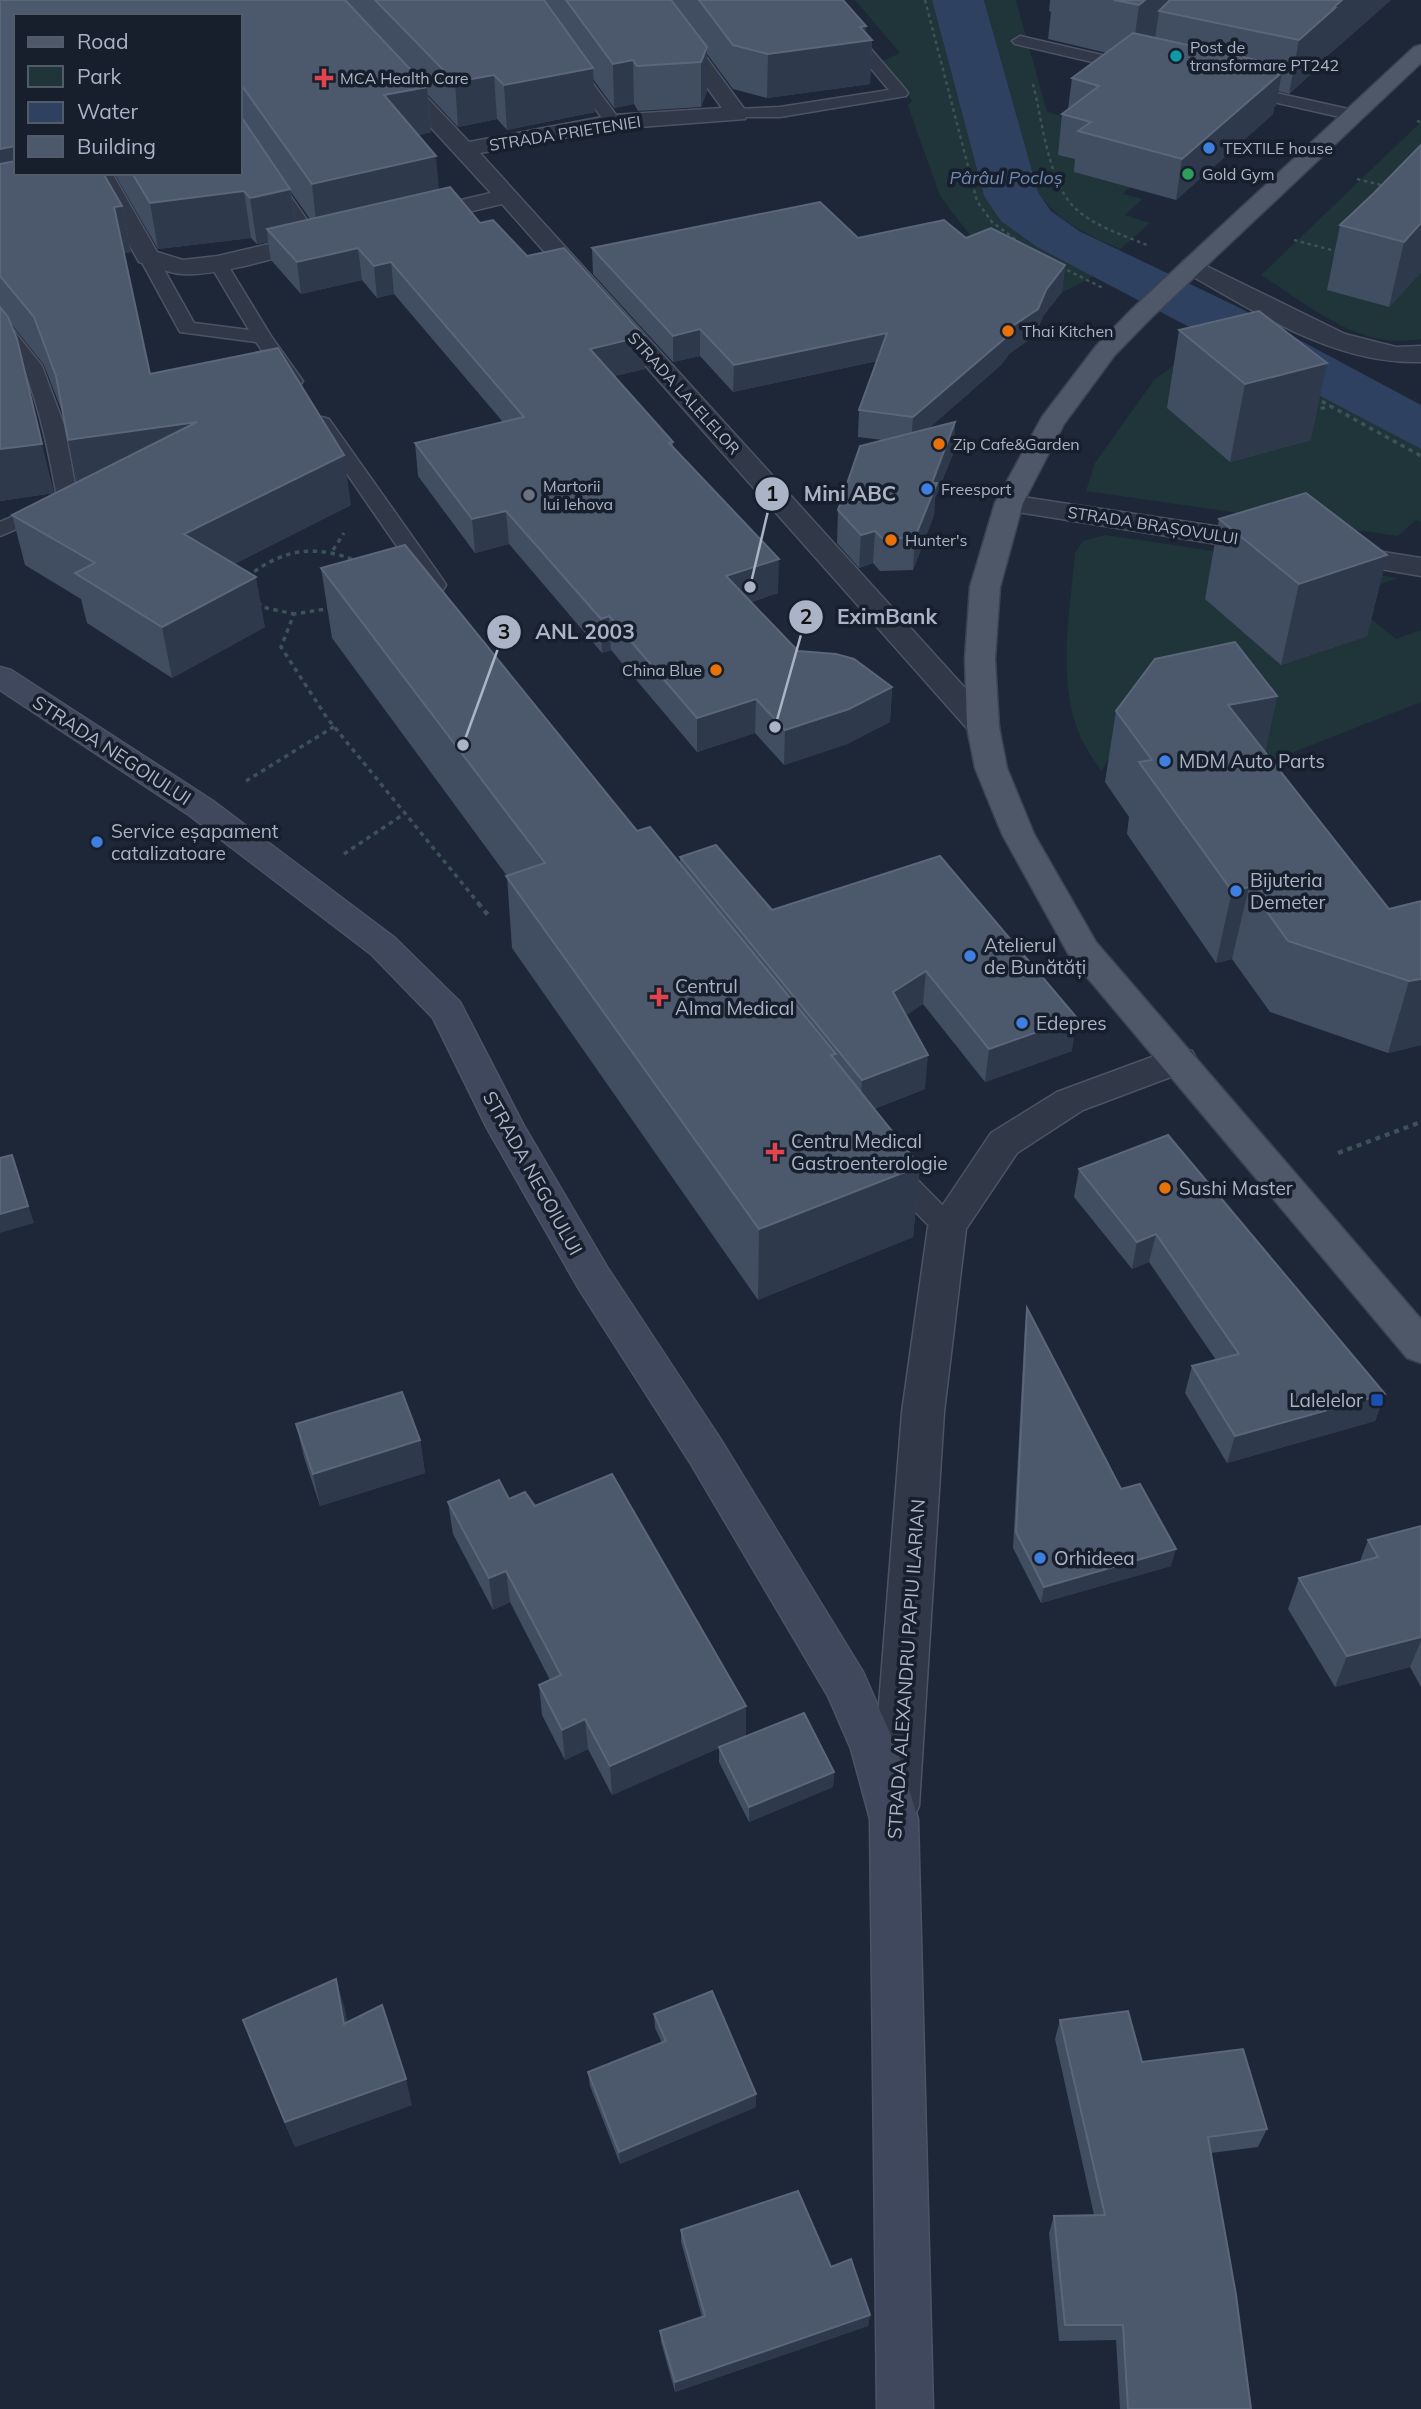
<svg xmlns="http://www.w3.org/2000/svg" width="1421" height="2409" font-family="Mulish,sans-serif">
<rect width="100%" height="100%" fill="#1d2738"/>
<g fill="#1f3539">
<path d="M855 0H932L984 196C1014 239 1048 253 1094 276L1061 293 972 238 940 196 908 106 912 100 880 62 900 53Z"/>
<path d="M984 0H1016L1047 112 1095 126 1086 162 1075 172 1130 187 1123 194 1143 199 1125 215 1150 223 1120 249C1086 234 1060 224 1038 192Z"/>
<path d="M1421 122V339C1359 351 1310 306 1261 275Z"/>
<path d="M1212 337 1421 449V522L1416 520 1398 536 1086 491 1095 463 1154 380Z"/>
<path d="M1105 535 1398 578 1344 597 1396 639 1421 630V702L1266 763 1130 724 1101 771C1094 760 1086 749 1081 738 1056 681 1070 613 1075 553L1083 541Z"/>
</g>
<path fill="#2f4161" d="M932 0H984L1038 192 1051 211 1079 231 1236 306 1421 405V449L1037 247 1001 221 984 196Z"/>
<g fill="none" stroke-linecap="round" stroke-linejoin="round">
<g stroke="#4c5464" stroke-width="3">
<g id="lane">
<path d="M814 0H829L906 90 908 93 906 96 780 117H731L729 114 731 111 737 109 780 107 889 90Z"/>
<path d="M1020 36 1141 64 1143 67 1135 72 1015 44 1012 41Z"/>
<path d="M572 60 577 62 619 119 621 122 619 125H607L564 65Z"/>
<path d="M1240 85 1353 110 1361 115 1353 120 1234 93 1232 90Z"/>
<path d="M240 130 246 132 321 240 318 244 312 245 303 240 240 146Z"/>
<path d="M148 252 157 257 194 323 249 330 209 263 212 259H224L271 336 303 381 300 385H286L256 342 180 332 139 257Z"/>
<path d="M0 320 7 322 42 366 64 425 78 500 75 504 0 536V522L57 497C49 454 41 413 25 371 16 347 0 353 0 320Z"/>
<path d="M322 417 329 419 443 580 446 585 443 590H427L312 423Z"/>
<path d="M890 1159 900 1162 957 1220 961 1227 957 1234 947 1238 937 1234 880 1176 876 1169 880 1162Z"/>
</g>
</g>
<g stroke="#4c5464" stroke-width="3">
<g id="street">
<path d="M314 0H335L469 142 613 115 722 108 644 0H664L748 114 745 119 613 129 480 153 994 720 999 727 994 734 983 736 972 734 502 204 417 224 409 222 405 217 409 212 491 193Z"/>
<path d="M89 173H112L157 252 183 260 218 256 320 232 328 234 332 239 328 244C291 253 218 277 182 274 168 273 153 266 139 262Z"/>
<path d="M1192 259 1345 334 1396 347 1421 346V362C1335 365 1256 312 1183 271L1180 266 1183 261Z"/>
<path d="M1009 495 1267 534 1277 537 1281 543 1277 549 1267 552 999 509 995 503 999 497Z"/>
<path d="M1333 544 1421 558V576L1323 559 1319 553 1323 547Z"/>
<path d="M1179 1047 1192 1051 1197 1060 1192 1069 1083 1110 1017 1153 966 1229 944 1412 919 1806 912 1821 895 1828 878 1821 871 1806 902 1412 928 1227 991 1133 1057 1092Z"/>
</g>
</g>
<g stroke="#4c5464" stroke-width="3">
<path id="secondary" d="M0 667 11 670 213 801 395 938 460 1002 524 1126 607 1267 721 1440 863 1672 897 1749 918 1819 933 2409H877L870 1819 851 1749 828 1696 691 1464 579 1289 487 1128 433 1018 371 954 189 815 0 690Z"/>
</g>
<g stroke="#3b4352" stroke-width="3">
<path id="primary" d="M1421 45V63L1150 319 1114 356 1064 424 1023 503 1000 587 995 659 999 727 1007 768 1034 834 1096 942 1421 1319V1363L1407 1358 1070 957 1002 834 975 768 967 727 965 659 970 587 995 503 1042 417 1096 346 1132 309 1414 47Z"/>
</g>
<g stroke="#3d5256" stroke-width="2.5" stroke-dasharray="3.5 3.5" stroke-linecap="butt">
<path d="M925 0 977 201 992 222 1023 245"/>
<path d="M1033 84C1042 119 1048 180 1073 206 1092 226 1124 235 1149 246"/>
<path d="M1417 121 1421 122"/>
<path d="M1357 179 1385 186"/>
<path d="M1294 240 1339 252"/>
<path d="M1061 267 1103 288"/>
</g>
<g stroke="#3d5256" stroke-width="3.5" stroke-dasharray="4.5 4.5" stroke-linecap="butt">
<path d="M1314 397 1421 456"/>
<path d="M1312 411 1330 406"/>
<path d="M333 550 344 533"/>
<path d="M251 579V574C286 548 316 545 357 561"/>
<path d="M258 602 262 607 294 614"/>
<path d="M332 608 294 614 281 647 327 718 480 905"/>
<path d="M246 781 335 726"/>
<path d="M344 854 404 814"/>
</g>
<g stroke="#3d5256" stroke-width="4.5" stroke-dasharray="5 5" stroke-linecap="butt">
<path d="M478 903 488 915"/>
<path d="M1338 1153 1421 1122"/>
</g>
<use href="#lane" fill="#313948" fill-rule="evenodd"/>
<use href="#street" fill="#313948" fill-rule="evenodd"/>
<use href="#secondary" fill="#3f485c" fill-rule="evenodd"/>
<use href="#primary" fill="#4f5869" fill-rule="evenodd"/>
</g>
<g fill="#414d61" fill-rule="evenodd">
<path d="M0 0H843L872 40 870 84 767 98 733 89 707 54V91L701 107 638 111 634 104 614 108 593 79 595 112 507 130 497 119 458 127 428 95 431 132 418 135 439 190 480 223 644 336 645 369 614 376 673 442V447L778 593 751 602 798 651 892 687 890 722 847 744 784 765 755 733 697 752 611 650 602 653 509 544 475 553 418 476 415 443 503 422 394 294 377 298 362 280 301 294 271 260 268 242 257 244 251 238 158 249 114 173H240V16H16V173L122 206 131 252 124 253 150 374 351 505 234 564 265 627 172 678 87 623 81 599 25 565 12 515 77 483 63 414 44 365 9 321 54 493 0 501ZM291 192 310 219 295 222Z"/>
<path d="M1050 0H1391L1326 57 1325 61 1289 94 1278 91 1276 106 1274 107 1273 114 1176 200 1074 172 1075 159 1058 155 1062 114 1068 109 1072 78 1107 53 1048 39 1051 12 1049 11Z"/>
<path d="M1421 145V272L1389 307 1327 290 1340 225 1374 193Z"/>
<path d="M858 238 1065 265 1062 292 1043 316 1035 335 1009 354 1001 365 928 429 955 422 953 454 935 498 934 515 913 570 880 571 873 563 859 568 837 543 838 510 883 440 858 437 859 410 877 361 733 392 700 356 673 362 593 274 592 248Z"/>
<path d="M1259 311 1311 440 1230 462 1167 408 1179 330Z"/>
<path d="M1219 519 1387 555 1367 636 1281 665 1205 599Z"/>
<path d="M321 568 637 831 680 863V857L772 910 940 856 1072 1051 985 1082 923 1004 906 1015 925 1089 874 1109 920 1166 913 1237 758 1300 512 948 507 876 332 638Z"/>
<path d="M1277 696 1265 752 1389 909 1421 901V1045L1388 1053 1270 1012 1232 959 1216 963 1127 834 1129 817 1105 782 1116 711Z"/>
<path d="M1079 1169 1385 1394 1375 1421 1227 1463 1185 1393 1192 1366 1216 1360 1149 1262 1132 1269 1074 1197Z"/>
<path d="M1027 1308 1121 1489 1171 1566 1041 1603 1013 1548 1025 1325Z"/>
<path d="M296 1424 420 1440 425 1473 320 1506 304 1457Z"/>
<path d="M509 1499 535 1506 746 1706V1736L834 1772 833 1787 749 1822 719 1762V1748L612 1795 588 1749 565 1760 542 1715 539 1685 550 1680 510 1602 493 1610 453 1534 448 1502Z"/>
<path d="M1421 1526V1687L1410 1667 1335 1687 1288 1609 1299 1578 1360 1561 1368 1540Z"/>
<path d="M344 2006 347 2022 412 2105 295 2147 253 2047 243 2020Z"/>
<path d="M654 2014 756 2094V2107L620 2164 590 2086 588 2072 662 2043 655 2028Z"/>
<path d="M1060 2020 1142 2062 1267 2129 1258 2147 1211 2153 1251 2409H1120L1116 2340 1059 2341 1049 2233 1054 2216 1094 2215 1055 2039Z"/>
<path d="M681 2230 831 2267 870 2315 868 2326 675 2392 661 2342 660 2331 702 2317 681 2242Z"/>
</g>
<g fill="#2e394c">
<path d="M1145 0H1200L1159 11 1155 39 1132 58 1139 5Z"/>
<path d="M1342 0H1391L1326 57 1325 61 1289 94 1299 40Z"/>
<path d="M866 26V41L872 40 870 84 767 98 768 54 860 27Z"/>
<path d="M707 47V91L701 107V62Z"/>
<path d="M633 60 634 104 614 108 613 64Z"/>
<path d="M1283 66 1276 106 1274 107 1273 114 1176 200 1182 159Z"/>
<path d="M593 68 595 112 507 130 504 85Z"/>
<path d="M494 75 497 119 458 127 455 82Z"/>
<path d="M427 87 431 132 389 140 384 95Z"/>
<path d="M16 146V173L0 197V149Z"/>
<path d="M436 156 440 202 317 230 312 184Z"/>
<path d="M290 189 297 235 267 229 268 242 257 244 250 198Z"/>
<path d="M244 191 251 238 158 249 150 203Z"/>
<path d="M122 206 131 252 123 253 114 207Z"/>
<path d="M1421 223V272L1389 307 1404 242Z"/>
<path d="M358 248 362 280 301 294 297 262Z"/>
<path d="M391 262 394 294 377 298 374 266Z"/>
<path d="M1065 265 1062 292 1043 316 1035 335 1009 354 1001 365 911 444 913 417 1046 290Z"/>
<path d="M700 329V356L673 362V336Z"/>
<path d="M887 333 885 359 733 392 734 365Z"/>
<path d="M644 336 645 369 591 381 590 349Z"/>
<path d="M1327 363 1311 440 1230 462 1245 384Z"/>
<path d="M197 422 79 489 68 440Z"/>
<path d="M955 422 953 454 935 498 934 515 913 570 915 537 932 483Z"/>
<path d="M42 444 54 493 0 501V449Z"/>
<path d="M344 455 351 505 194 584 184 534Z"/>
<path d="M506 511 509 544 475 553 472 519Z"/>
<path d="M875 531 873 563 859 568 861 535Z"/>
<path d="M1387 555 1367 636 1281 665 1299 584Z"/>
<path d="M779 559 778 593 726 610V576Z"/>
<path d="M256 577 265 627 172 678 162 627Z"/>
<path d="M609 616 611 650 602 653 601 619Z"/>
<path d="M892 687 890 722 847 744 784 765 785 730Z"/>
<path d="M1277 696 1262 767 1228 705Z"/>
<path d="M756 699 755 733 697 752V718Z"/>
<path d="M1249 887 1232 959 1216 963 1232 891Z"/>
<path d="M926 971 923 1004 891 1026 893 992Z"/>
<path d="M1421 979V1045L1388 1053 1409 981Z"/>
<path d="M1077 1018 1072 1051 985 1082 989 1049Z"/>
<path d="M928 1055 925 1089 860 1114 862 1080Z"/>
<path d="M12 1155 34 1223 0 1233V1214Z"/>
<path d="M920 1166 913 1237 758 1300 759 1229Z"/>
<path d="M1156 1234 1149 1262 1132 1269 1137 1242Z"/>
<path d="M1385 1394 1375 1421 1227 1463 1235 1436Z"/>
<path d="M420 1440 425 1473 320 1506 313 1474Z"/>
<path d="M1176 1549 1171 1566 1041 1603 1044 1587Z"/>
<path d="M506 1571 510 1602 493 1610 489 1578Z"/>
<path d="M1421 1637V1641L1410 1667 1335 1687 1347 1656Z"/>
<path d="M746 1706V1736L612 1795 610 1766Z"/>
<path d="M585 1719 588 1749 565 1760 562 1730Z"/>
<path d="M834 1772 833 1787 749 1822V1807Z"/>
<path d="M336 1979 344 2006 352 2050 344 2024Z"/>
<path d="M406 2079 412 2105 295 2147 285 2122Z"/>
<path d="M756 2094V2107L620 2164 619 2152Z"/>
<path d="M870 2315 868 2326 675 2392V2382Z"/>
</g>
<g fill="#4c586c" stroke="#5b667a" stroke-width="2">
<path d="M0 0H345L427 87 384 95 436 156 312 184 242 86 240 85V16H16V146L0 149Z"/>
<path d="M375 0H544L593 68 504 85 494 75 455 82Z"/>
<path d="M566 0H671L707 47 701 62 637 66 633 60 613 64Z"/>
<path d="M699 0H843L866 26 860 27 872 40 768 54 733 45Z"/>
<path d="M1114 0H1145L1139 5Z"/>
<path d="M1170 0H1342L1333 8H1335L1299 40 1159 11Z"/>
<path d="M1133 33 1283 66 1275 73 1280 74 1182 159 1078 131 1091 122 1062 114 1099 86 1072 78Z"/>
<path d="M240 115 290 189 250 198 244 191 150 203 132 173H240Z"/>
<path d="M1421 145V223L1404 242 1340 225 1374 193Z"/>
<path d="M16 161V173H103L122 206 114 207 150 374 278 348 344 455 184 534 256 577 162 627 75 573 95 563 12 515 197 422 68 440 56 376 34 317 0 276V164Z"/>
<path d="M450 187 480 223 493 220 527 256 564 248 644 336 590 349 673 442 669 443 779 559 726 576 798 651 836 654 854 659 892 687 849 709 785 730 756 699 697 718 609 616 601 619 506 511 472 519 415 443 524 417 391 262 374 266 358 248 297 262 267 229Z"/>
<path d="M820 202 858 238 944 220 966 238 991 228 1065 265 1046 290 1038 309 1011 327 1004 339 913 417 859 410 887 333 734 365 700 329 673 336 592 248Z"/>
<path d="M0 307 8 317 17 339 42 444 0 449Z"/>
<path d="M1259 311 1327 363 1245 384 1179 330Z"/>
<path d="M955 422 932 483H937L915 537 883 539 875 531 861 535 838 510 860 446Z"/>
<path d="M1306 493 1387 555 1299 584 1219 519Z"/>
<path d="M405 545 637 831 650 827 836 1054 831 1055 920 1166 759 1229 506 876 545 863 321 568Z"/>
<path d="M1235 642 1277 696 1228 705 1389 909 1421 901V979L1409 981 1288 941 1249 887 1232 891 1139 762 1152 760 1116 711 1155 659Z"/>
<path d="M716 845 772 910 940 856 1077 1018 989 1049 926 971 893 992 928 1055 862 1080 680 857Z"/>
<path d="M1168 1135 1385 1394 1235 1436 1192 1366 1239 1354 1156 1234 1137 1242 1079 1169Z"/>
<path d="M12 1155 28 1206 0 1214V1158Z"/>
<path d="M1027 1308 1121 1489 1140 1484 1176 1549 1044 1587 1016 1532Z"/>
<path d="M402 1392 420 1440 313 1474 296 1424Z"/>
<path d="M612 1474 746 1706 610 1766 585 1719 562 1730 539 1685 561 1675 506 1571 489 1578 448 1502 499 1480 509 1499 525 1492 535 1506Z"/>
<path d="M1421 1526V1637L1347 1656 1299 1578 1378 1557 1368 1540Z"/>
<path d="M804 1713 834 1772 749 1807 719 1747Z"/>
<path d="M336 1979 344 2024 382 2005 406 2079 285 2122 243 2020Z"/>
<path d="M712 1991 756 2094 619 2152 588 2072 666 2041 654 2014Z"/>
<path d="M1128 2011 1142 2062 1243 2049 1267 2129 1208 2137 1236 2295 1251 2409H1128L1123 2325H1065L1054 2216 1105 2215 1060 2020Z"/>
<path d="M798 2191 831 2267 851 2259 870 2315 675 2382 660 2331 705 2316 681 2230Z"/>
</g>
<circle fill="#0f9aa8" stroke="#171f2c" stroke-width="2.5" cx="1176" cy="56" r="7"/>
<g fill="#e0444e" stroke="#171f2c" stroke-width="2.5">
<path d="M320.5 67.5h7v7h7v7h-7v7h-7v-7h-7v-7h7z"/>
<path d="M655.5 986.5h7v7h7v7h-7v7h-7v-7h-7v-7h7z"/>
<path d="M771.5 1141.5h7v7h7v7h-7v7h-7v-7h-7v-7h7z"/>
</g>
<g fill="#3f7fe0" stroke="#171f2c" stroke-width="2.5">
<circle cx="1209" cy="148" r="7"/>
<circle cx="927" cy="489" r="7"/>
<circle cx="1165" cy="761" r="7"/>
<circle cx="97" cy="842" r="7"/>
<circle cx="1236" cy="891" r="7"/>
<circle cx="970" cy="956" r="7"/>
<circle cx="1022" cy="1023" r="7"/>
<circle cx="1040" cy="1558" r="7"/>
</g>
<circle fill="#2e9e5b" stroke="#171f2c" stroke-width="2.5" cx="1188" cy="174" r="7"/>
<g fill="#e8710a" stroke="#171f2c" stroke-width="2.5">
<circle cx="1008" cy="331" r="7"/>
<circle cx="939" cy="444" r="7"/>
<circle cx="891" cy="540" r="7"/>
<circle cx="716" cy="670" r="7"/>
<circle cx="1165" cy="1188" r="7"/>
</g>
<circle fill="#6b7280" stroke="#171f2c" stroke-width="2.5" cx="529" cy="495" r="7"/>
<rect fill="#1a4fb4" stroke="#171f2c" stroke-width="2.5" x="1370" y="1393" width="14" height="14" rx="3.5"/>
<g text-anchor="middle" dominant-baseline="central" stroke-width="7" stroke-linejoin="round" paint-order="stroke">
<g font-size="16" fill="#abb4c6" stroke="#171f2c" text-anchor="start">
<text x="1190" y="47">Post de<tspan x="1190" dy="18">transformare PT242</tspan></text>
<text x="340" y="78">MCA Health Care</text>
<text x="1223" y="148">TEXTILE house</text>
<text x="1202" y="174">Gold Gym</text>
<text x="1022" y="331">Thai Kitchen</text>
<text x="953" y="444">Zip Cafe&amp;Garden</text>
<text x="543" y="486">Martorii<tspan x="543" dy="18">lui Iehova</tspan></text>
<text x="941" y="489">Freesport</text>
<text x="905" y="540">Hunter's</text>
<text x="702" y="670" text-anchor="end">China Blue</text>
</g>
<g font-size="16" fill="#abb4c6" stroke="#171f2c">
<text transform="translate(565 133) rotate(-9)">STRADA PRIETENIEI</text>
<text transform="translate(684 393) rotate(48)">STRADA LALELELOR</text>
<text transform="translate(1153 525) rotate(9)">STRADA BRAȘOVULUI</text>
</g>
<g font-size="18" font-style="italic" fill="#7088b1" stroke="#171f2c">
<text x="1006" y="177">Pârâul Pocloș</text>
</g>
<g font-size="19" fill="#abb4c6" stroke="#171f2c">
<text transform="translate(112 750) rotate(33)">STRADA NEGOIULUI</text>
<text transform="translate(533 1173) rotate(61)">STRADA NEGOIULUI</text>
<text transform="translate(906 1669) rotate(-86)">STRADA ALEXANDRU PAPIU ILARIAN</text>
</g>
<g font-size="19" fill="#abb4c6" stroke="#171f2c" text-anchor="start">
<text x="1179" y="761">MDM Auto Parts</text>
<text x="111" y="831">Service eșapament<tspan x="111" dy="22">catalizatoare</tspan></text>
<text x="1250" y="880">Bijuteria<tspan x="1250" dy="22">Demeter</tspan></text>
<text x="984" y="945">Atelierul<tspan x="984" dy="22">de Bunătăți</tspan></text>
<text x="675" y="986">Centrul<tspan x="675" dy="22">Alma Medical</tspan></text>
<text x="1036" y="1023">Edepres</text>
<text x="791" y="1141">Centru Medical<tspan x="791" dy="22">Gastroenterologie</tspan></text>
<text x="1179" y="1188">Sushi Master</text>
<text x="1363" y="1400" text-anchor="end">Lalelelor</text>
<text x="1054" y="1558">Orhideea</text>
</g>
</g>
<path fill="none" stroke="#abb4c6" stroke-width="2.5" d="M750 587L772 494M775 727L806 617M463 745L504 632"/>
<g fill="#abb4c6" stroke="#171f2c" stroke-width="2.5">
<circle cx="750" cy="587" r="7"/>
<circle cx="775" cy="727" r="7"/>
<circle cx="463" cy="745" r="7"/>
<circle cx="772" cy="494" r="18"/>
<circle cx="806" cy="617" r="18"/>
<circle cx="504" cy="632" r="18"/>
</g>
<g font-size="21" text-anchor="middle" font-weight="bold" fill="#111">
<text x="772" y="501">1</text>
<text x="806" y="624">2</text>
<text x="504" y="639">3</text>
</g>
<g font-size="21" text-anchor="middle" font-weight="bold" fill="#abb4c6" stroke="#171f2c" stroke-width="7" stroke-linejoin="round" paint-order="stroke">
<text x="850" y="501">Mini ABC</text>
<text x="887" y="624">EximBank</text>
<text x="585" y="639">ANL 2003</text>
</g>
<rect x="14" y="14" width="228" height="161" fill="#171f2c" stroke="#525b6a" stroke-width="2"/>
<rect x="28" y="37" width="35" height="10" fill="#4f5869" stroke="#525b6a" stroke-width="2"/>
<text x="77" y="49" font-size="21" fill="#abb4c6">Road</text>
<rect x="28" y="66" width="35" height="21" fill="#1f3539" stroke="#525b6a" stroke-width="2"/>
<text x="77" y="84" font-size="21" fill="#abb4c6">Park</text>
<rect x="28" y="102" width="35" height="21" fill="#2f4161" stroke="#525b6a" stroke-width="2"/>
<text x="77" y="119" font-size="21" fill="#abb4c6">Water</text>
<rect x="28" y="136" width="35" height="21" fill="#4c586c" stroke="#525b6a" stroke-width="2"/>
<text x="77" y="154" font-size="21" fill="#abb4c6">Building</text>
</svg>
